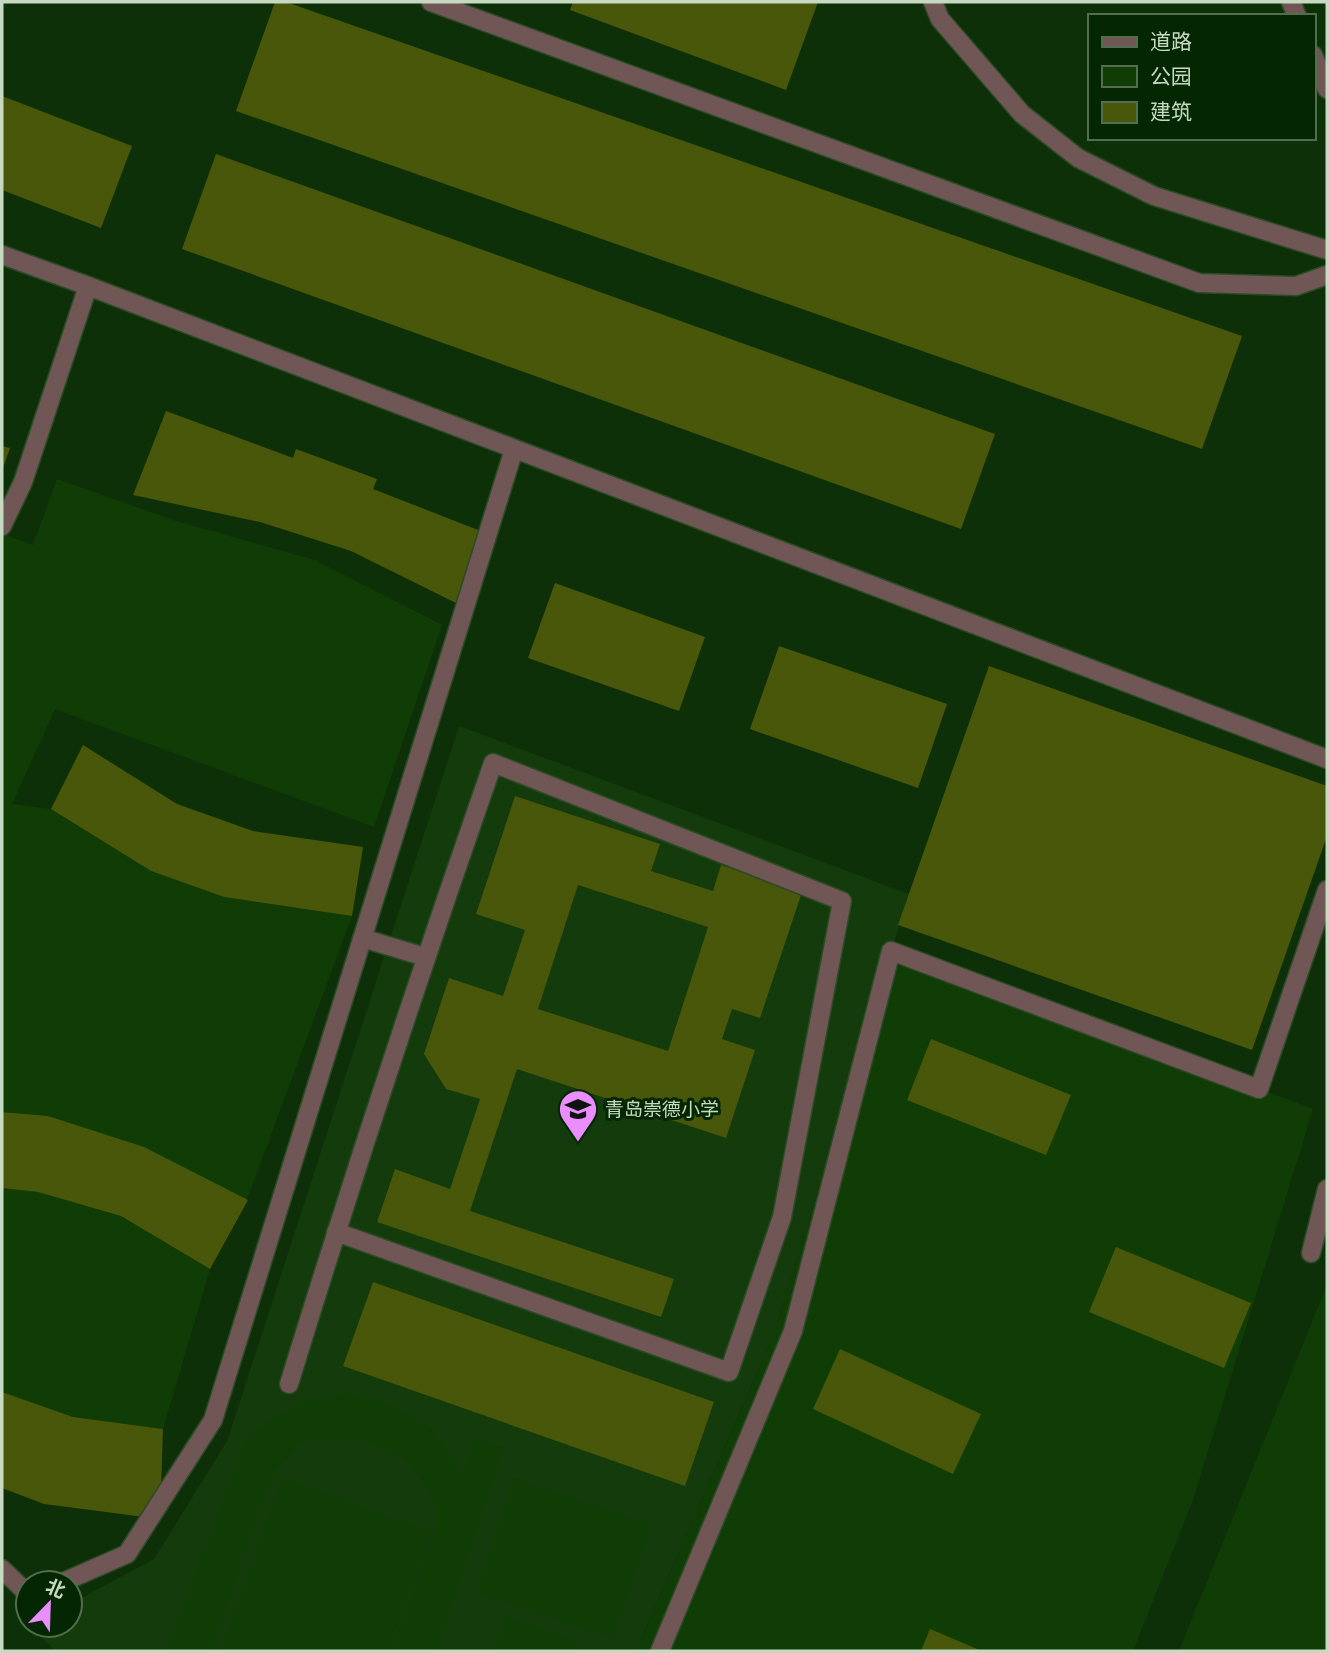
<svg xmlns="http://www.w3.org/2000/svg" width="1329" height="1653" font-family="'IBM Plex Sans','Noto Sans SC',sans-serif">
<rect width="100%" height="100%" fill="#0e3008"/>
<path fill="#133b0b" d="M459 726 909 894 774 1334 636 1651H56L28 1626 70 1625V1604L154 1559 227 1441Z"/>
<g fill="#103d06">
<path d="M57 479 179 522 315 560 442 625 374 827 55 709 12 804 51 809 151 871 224 897 352 916 245 1205 48 1116 2 1112V534L33 545Z"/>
<path d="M891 951 1313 1109 1193 1500 1133 1651H636L774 1334Z"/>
<path d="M2 1188 38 1192 121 1216 210 1269 163 1429 73 1417 2 1392Z"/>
<path d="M1327 1285V1651H1179Z"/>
<path d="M349 1393C383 1401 417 1411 440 1439 448 1450 455 1464 462 1476L476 1439 504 1448 436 1651H392L436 1526 434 1503 421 1478 404 1458 381 1447 354 1440 327 1438 298 1446 275 1470 211 1651H166L245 1441 271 1418 311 1400Z"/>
<path d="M282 1477 431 1531 388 1651H220Z"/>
<path d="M514 1478 652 1524 613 1639 476 1593Z"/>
<path d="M506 1616 577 1641 573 1651H493Z"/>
</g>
<g fill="#49570a" fill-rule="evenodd">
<path d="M275 2H286L1242 336 1202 449 236 111Z"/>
<path d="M573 2H818L786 90 570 10Z"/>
<path d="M2 96 132 146 101 228 2 190Z"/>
<path d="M216 154 995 434 961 529 182 249Z"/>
<path d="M166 411 293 458 296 449 377 479 373 489 496 537 466 608 351 551 260 522 133 495Z"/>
<path d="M2 446 10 448 2 471Z"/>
<path d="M555 583 705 637 679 711 528 658Z"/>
<path d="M779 646 947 704 918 788 750 729Z"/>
<path d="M989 666 1327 786V836L1252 1050 898 925Z"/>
<path d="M83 745 177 804 253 831 363 847 352 916 224 897 151 871 51 809Z"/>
<path d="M515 796 660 844 651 871 713 891 721 865 802 892 760 1018 732 1009 722 1039 755 1050 726 1138 517 1069 470 1211 674 1279 661 1317 377 1222 395 1169 450 1189 480 1099 446 1089 424 1054 449 978 503 996 525 930 476 914ZM578 885 708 927 668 1051 538 1009Z"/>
<path d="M931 1039 1071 1095 1046 1155 907 1100Z"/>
<path d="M2 1112 48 1116 144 1147 248 1200 210 1269 121 1216 38 1192 2 1188Z"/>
<path d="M1116 1247 1251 1303 1224 1368 1089 1312Z"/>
<path d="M373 1282 714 1402 685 1486 343 1366Z"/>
<path d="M840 1349 981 1414 953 1474 813 1409Z"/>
<path d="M2 1392 73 1417 163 1429 160 1519 44 1504 2 1488Z"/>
<path d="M930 1629 982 1651H921Z"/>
</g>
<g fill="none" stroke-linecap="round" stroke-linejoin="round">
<g stroke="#2b4b26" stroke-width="21">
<g id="street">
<path d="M431 2 1199 283 1296 286 1327 275"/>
<path d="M933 2 940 19 1022 114 1078 158 1154 196 1327 250"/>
<path d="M1291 2 1297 16"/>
<path d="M1313 55 1327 89"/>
<path d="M2 255 88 286 1327 759"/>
<path d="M2 526 23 482 88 286"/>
<path d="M362 938 425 957"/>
<path d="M1311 1253 1327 1189"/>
<path d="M289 1384C353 1176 421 969 493 763L842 901 782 1217 729 1372 336 1232"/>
<path d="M2 1569 28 1594"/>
<path d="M61 1583 127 1554 213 1420 514 449"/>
<path d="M660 1651 793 1331 891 951 1259 1089 1327 890"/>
</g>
</g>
<use href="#street" stroke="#705655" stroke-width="18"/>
</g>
<defs>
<g id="school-pin" transform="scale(2.0125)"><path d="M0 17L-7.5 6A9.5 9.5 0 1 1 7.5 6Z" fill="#ea8dfd" stroke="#042600"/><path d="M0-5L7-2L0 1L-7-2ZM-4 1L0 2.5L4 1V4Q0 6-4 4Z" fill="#111"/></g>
</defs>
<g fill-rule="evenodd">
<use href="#school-pin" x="578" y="1109"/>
</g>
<g text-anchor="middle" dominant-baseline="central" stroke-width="6" stroke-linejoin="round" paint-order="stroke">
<g font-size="19" fill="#c6dac2" stroke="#042600" text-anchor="start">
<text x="605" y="1109">青岛崇德小学</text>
</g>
</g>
<rect width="1329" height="1653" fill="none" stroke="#c6dac2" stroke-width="7"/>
<rect x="1088" y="14" width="228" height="126" fill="#042600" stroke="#526e4e" stroke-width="2"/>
<rect x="1102" y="37" width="35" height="10" fill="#705655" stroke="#526e4e" stroke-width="2"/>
<text x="1150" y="49" font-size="21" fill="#c6dac2">道路</text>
<rect x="1102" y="66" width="35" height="21" fill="#103d06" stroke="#526e4e" stroke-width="2"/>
<text x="1150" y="84" font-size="21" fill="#c6dac2">公园</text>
<rect x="1102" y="102" width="35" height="21" fill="#49570a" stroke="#526e4e" stroke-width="2"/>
<text x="1150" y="119" font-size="21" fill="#c6dac2">建筑</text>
<g transform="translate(49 1604) rotate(23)"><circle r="33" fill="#042600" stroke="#526e4e" stroke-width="2"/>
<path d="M0-5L12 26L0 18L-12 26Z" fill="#ea8dfd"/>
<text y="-10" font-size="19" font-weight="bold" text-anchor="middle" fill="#c6dac2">北</text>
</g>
</svg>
